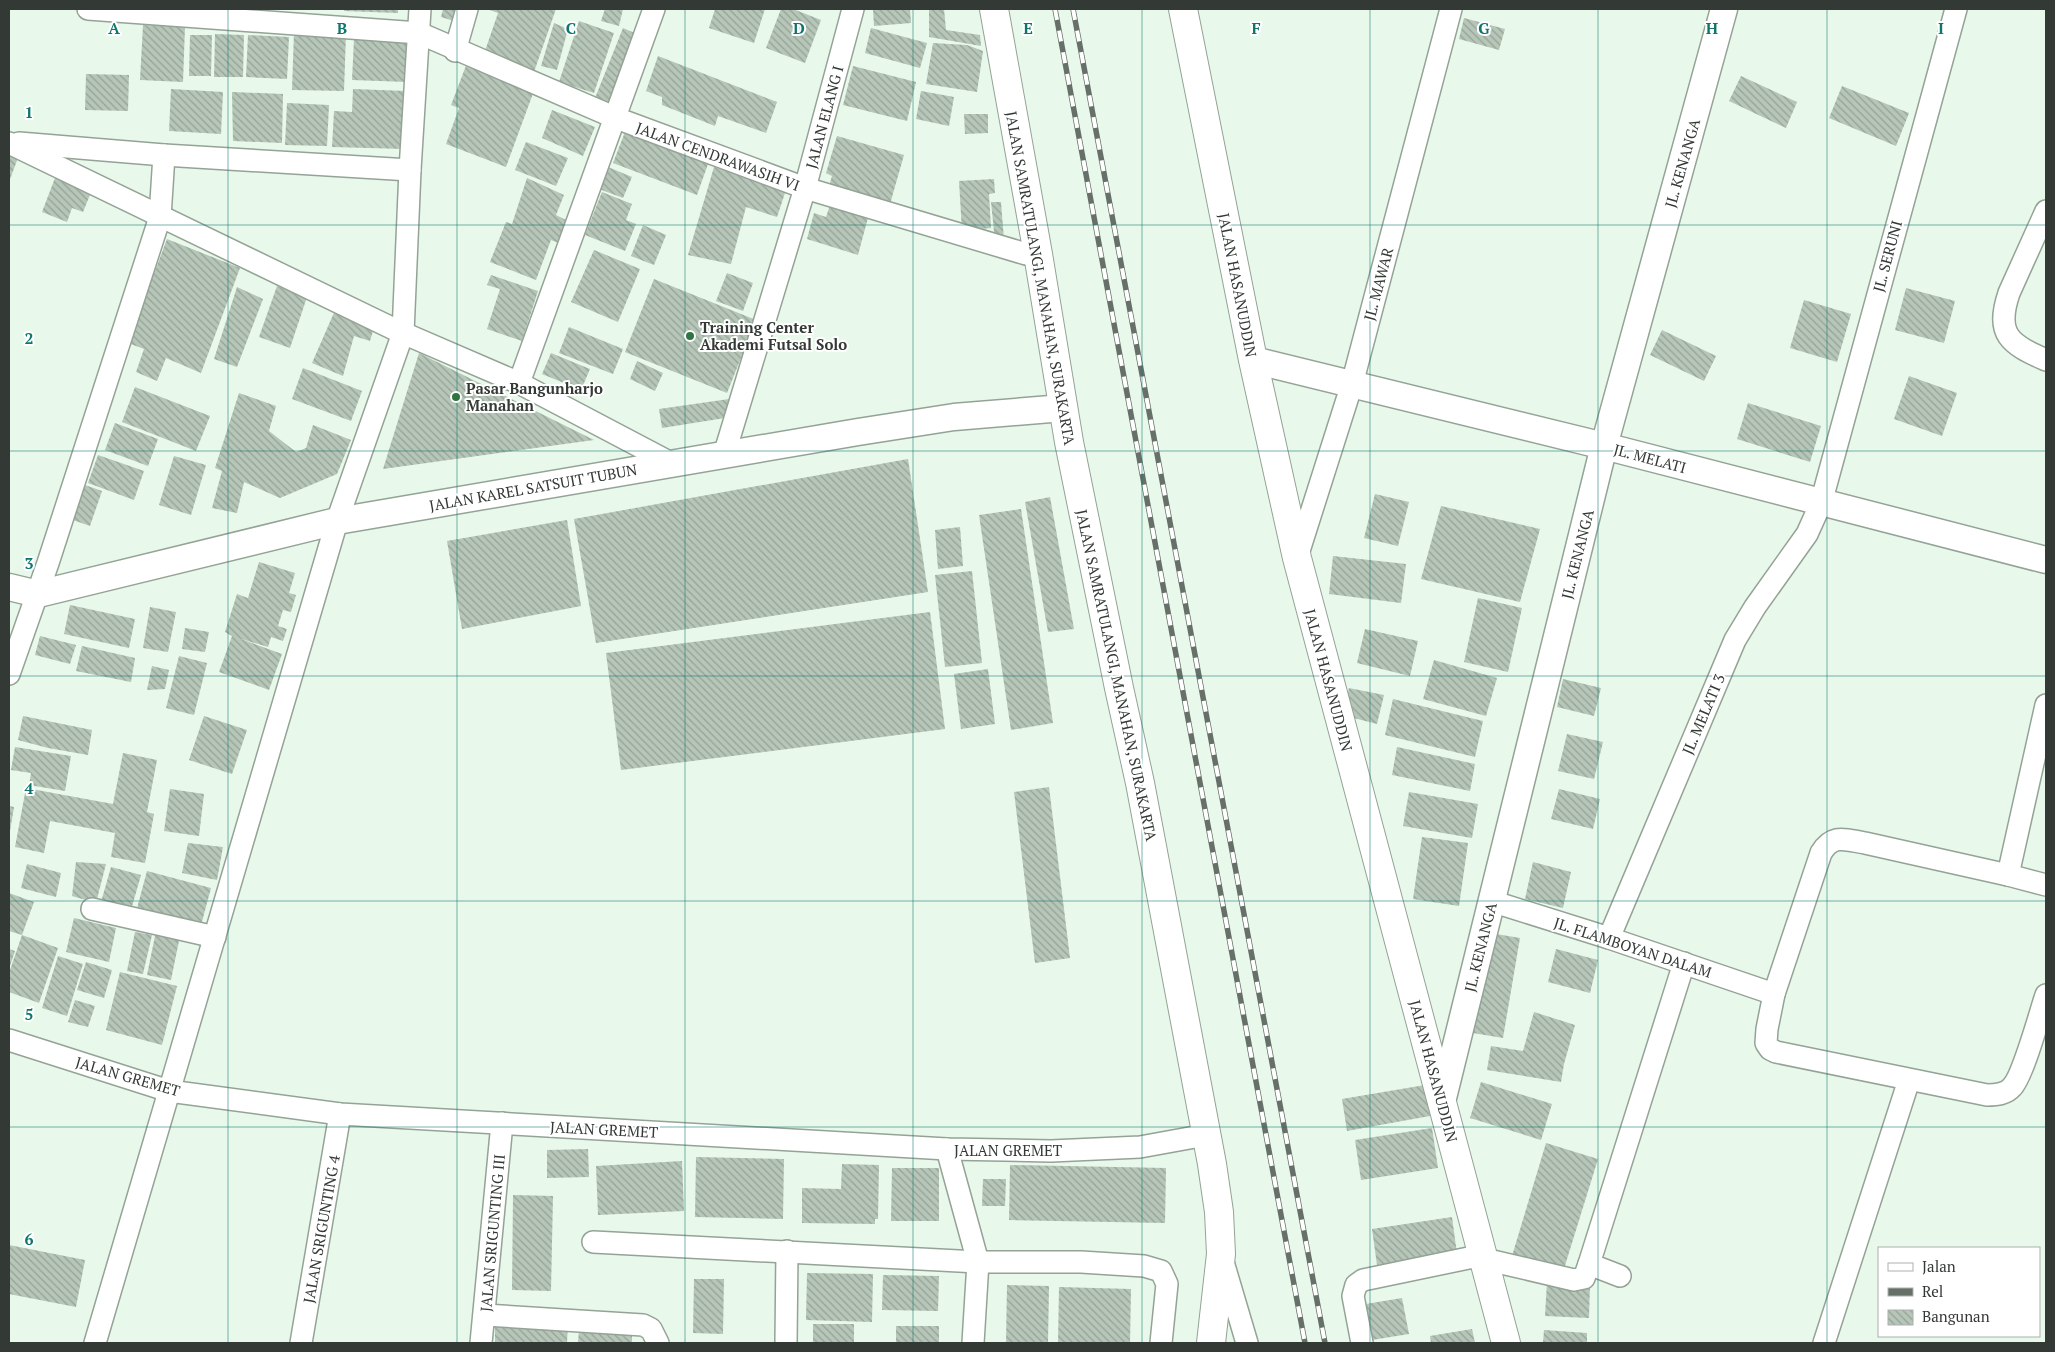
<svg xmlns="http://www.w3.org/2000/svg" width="2055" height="1352" font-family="'PT Serif',serif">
<defs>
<pattern id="building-back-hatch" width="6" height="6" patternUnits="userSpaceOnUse" patternTransform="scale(1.25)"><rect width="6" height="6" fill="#b6c6b8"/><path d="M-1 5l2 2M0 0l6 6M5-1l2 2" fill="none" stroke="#95a296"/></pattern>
</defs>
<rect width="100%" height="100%" fill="#e8f8ea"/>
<g fill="url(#building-back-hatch)">
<path d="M344 9H398V13L344 11Z"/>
<path d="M443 9H461L457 22 441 17Z"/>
<path d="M487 9H556L534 72 484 54 498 13Z"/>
<path d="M605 9H623L619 26 601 21Z"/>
<path d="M715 9H765L754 43 709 28Z"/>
<path d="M781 9H793L821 20 805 63 766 48Z"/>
<path d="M873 9H910L911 23 874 26Z"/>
<path d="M929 9H944L946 30 980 35 981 46 929 37Z"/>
<path d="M1464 18 1505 29 1499 50 1459 39Z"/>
<path d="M579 21 614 33 594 93 559 82Z"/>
<path d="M554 23 568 29 557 70 541 66Z"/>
<path d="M143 25 185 27 183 82 140 80Z"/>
<path d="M623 28 637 34 613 105 595 98Z"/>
<path d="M871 28 927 43 920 68 865 53Z"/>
<path d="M294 32 346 34 344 91 292 90Z"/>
<path d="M215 34 244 35 243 77H214Z"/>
<path d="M190 35H212L211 76H189Z"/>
<path d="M248 35 289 37 287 79 246 77Z"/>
<path d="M354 39 408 42 407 82 352 80Z"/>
<path d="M933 43 967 45 983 51 977 92 926 84Z"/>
<path d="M658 56 777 102 766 133 718 116 715 126 662 105V97L646 91Z"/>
<path d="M467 63 535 88 506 167 446 144 459 108 451 105Z"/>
<path d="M853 66 916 82 907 121 843 105Z"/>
<path d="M86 74 129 75 128 111 85 110Z"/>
<path d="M1741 76 1797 102 1786 128 1729 101Z"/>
<path d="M1842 86 1909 113 1896 146 1829 118Z"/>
<path d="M171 89 223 92 221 134 169 131Z"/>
<path d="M353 89 406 91 404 149 332 147 334 111 352 112Z"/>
<path d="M921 91 954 97 949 126 916 119Z"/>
<path d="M232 92 283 94 282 143 233 141Z"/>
<path d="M287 103 329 105 327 146 285 145Z"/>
<path d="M552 110 595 127 583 156 542 138Z"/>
<path d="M964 114H988V133L965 134Z"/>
<path d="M625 132 708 164 697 195 613 163Z"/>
<path d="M837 136 904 155 890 204 829 186 832 176 826 173Z"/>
<path d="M526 142 568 158 556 186 515 170Z"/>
<path d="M9 151 19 155 9 182Z"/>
<path d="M608 167 632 177 623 198 599 189Z"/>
<path d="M714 167 786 190 777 217 746 207 731 264 688 255Z"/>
<path d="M58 170 92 190 83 212 72 208 67 222 42 212Z"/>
<path d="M527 178 564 195 556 215 566 220 561 244 551 240 536 280 490 262 506 222 512 224Z"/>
<path d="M994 179 995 193 989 194 991 228 962 231 959 181Z"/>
<path d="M602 192 632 204 626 220 636 224 625 251 585 235Z"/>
<path d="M831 202 869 214 858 255 807 239 814 213 826 217Z"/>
<path d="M991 202H1001L1004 240 995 241Z"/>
<path d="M643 225 666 235 654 265 631 256Z"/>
<path d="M167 239 240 268 201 373 166 358 157 381 136 372 144 349 128 343Z"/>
<path d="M594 250 640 269 618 322 571 302Z"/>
<path d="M727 273 753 283 743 311 716 301Z"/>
<path d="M491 275 538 291 522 341 487 329 500 289 487 285Z"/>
<path d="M654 279 756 320 727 393 625 352Z"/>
<path d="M277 286 307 297 290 348 259 337Z"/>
<path d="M237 287 263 299 237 367 214 359Z"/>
<path d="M1906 288 1955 301 1944 343 1895 330Z"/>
<path d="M1804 300 1851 314 1837 362 1790 348Z"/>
<path d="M336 308 375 324 370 341 354 336 343 376 312 363Z"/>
<path d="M569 327 623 349 613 374 559 353Z"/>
<path d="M1662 330 1716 356 1704 381 1650 355Z"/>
<path d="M419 353 594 440 383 469Z"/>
<path d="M551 353 590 369 581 390 542 374Z"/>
<path d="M637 361 663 373 655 391 630 379Z"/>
<path d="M303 368 362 391 351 421 292 399Z"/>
<path d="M1909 376 1957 393 1942 436 1894 419Z"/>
<path d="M135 387 210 416 196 451 122 422Z"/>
<path d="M239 393 276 406 269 431 296 452 306 448 313 425 351 440 337 474 280 498 244 482 237 513 212 508 222 471 215 468Z"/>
<path d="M729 399 725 418 662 428 659 409Z"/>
<path d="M1748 403 1821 426 1810 462 1737 439Z"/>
<path d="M115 423 158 439 148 466 105 450Z"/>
<path d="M98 455 144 471 134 500 88 483Z"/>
<path d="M174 456 206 465 191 515 159 505Z"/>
<path d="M908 459 928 592 596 643 574 519Z"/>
<path d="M82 484 102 491 90 526 70 519Z"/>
<path d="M1375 494 1409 502 1398 546 1364 538Z"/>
<path d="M1050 497 1074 629 1048 632 1025 502Z"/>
<path d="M1441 506 1540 529 1520 602 1421 579Z"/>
<path d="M1021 509 1053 723 1011 730 979 515Z"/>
<path d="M567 520 581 606 462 629 447 541Z"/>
<path d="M960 527 963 566 938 569 935 530Z"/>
<path d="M1333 556 1406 564 1401 603 1329 594Z"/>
<path d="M259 562 295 573 289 593 296 595 291 612 283 610 278 626 287 629 283 641 271 637 268 647 238 638 282 654 269 690 219 672 232 636 225 632 237 594 248 598Z"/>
<path d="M972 571 982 663 945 667 935 575Z"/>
<path d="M1478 598 1522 608 1508 672 1464 662Z"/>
<path d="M70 605 135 619 129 648 64 634Z"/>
<path d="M150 607 176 612 168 652 143 648Z"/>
<path d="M930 612 945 729 621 770 606 653Z"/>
<path d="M185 628 209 632 205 652 182 649Z"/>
<path d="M1365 629 1418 641 1410 676 1357 663Z"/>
<path d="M40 636 76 645 70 664 35 655Z"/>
<path d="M82 646 135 658 131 682 76 671Z"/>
<path d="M179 656 207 663 194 715 166 708Z"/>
<path d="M1434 660 1497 678 1486 716 1423 699Z"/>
<path d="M152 666 169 670 165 689 147 690Z"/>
<path d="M988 669 995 724 961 729 954 674Z"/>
<path d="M1563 679 1601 688 1594 716 1557 707Z"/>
<path d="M1349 688 1384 695 1377 724 1342 715Z"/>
<path d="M1393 699 1483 721 1475 757 1385 735Z"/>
<path d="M23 716 92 730 88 755 48 748 18 740Z"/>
<path d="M204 716 247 730 232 774 189 760Z"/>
<path d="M1567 734 1603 742 1594 779 1558 771Z"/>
<path d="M15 747 71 756 65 791 29 785 31 773 11 770Z"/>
<path d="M1397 747 1475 764 1470 791 1392 775Z"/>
<path d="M123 753 157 760 147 812 154 814 145 863 111 857 115 833 50 821 44 853 15 847 26 788 113 804Z"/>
<path d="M1049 787 1070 958 1035 963 1014 792Z"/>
<path d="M170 789 204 794 199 836 164 831Z"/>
<path d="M1559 789 1600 799 1593 829 1551 819Z"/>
<path d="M1409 792 1478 804 1472 838 1403 826Z"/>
<path d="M9 806 14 807 10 831H9Z"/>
<path d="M1422 837 1468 843 1459 906 1413 899Z"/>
<path d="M188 843 223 847 217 880 182 873Z"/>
<path d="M76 862 106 864 96 903 72 896Z"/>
<path d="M1533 862 1571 872 1563 908 1525 899Z"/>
<path d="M27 864 61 873 56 897 21 888Z"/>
<path d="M111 867 141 875 131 910 101 902Z"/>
<path d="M147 871 211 888 200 929 136 912Z"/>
<path d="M9 893 34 902 22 935 9 931Z"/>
<path d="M74 918 116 928 109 962 66 952Z"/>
<path d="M156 931 180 936 171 980 147 975Z"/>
<path d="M135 932 152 935 143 974 127 971Z"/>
<path d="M1490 933 1520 938 1503 1038 1473 1033Z"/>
<path d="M22 935 58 948 39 1003 9 992V973Z"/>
<path d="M9 949 15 951 9 969Z"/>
<path d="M1556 949 1598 960 1590 993 1548 982Z"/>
<path d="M58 956 83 964 67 1016 42 1008Z"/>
<path d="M86 962 112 970 104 998 77 990Z"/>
<path d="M120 972 177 986 162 1045 106 1030Z"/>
<path d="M75 1000 95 1006 88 1027 68 1022Z"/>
<path d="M1534 1012 1575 1025 1564 1064 1561 1082 1487 1070 1491 1046 1523 1051Z"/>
<path d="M1481 1082 1552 1104 1541 1140 1470 1118Z"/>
<path d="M1425 1085 1430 1116 1347 1131 1342 1099Z"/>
<path d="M1432 1128 1438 1168 1361 1180 1355 1140Z"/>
<path d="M1546 1143 1598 1159 1563 1272 1512 1256Z"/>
<path d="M588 1149 589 1177 547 1178V1150Z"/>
<path d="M696 1157 784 1159 783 1219 695 1217Z"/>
<path d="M682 1161 684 1211 598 1215 596 1166Z"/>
<path d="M842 1164 879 1165 878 1219H875V1224L802 1223V1188L841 1189Z"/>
<path d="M1010 1165 1166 1168 1165 1223 1009 1220Z"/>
<path d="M892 1168H939V1221H891Z"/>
<path d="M983 1179H1006L1005 1206H982Z"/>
<path d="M513 1195 553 1196 551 1291 512 1290Z"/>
<path d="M1452 1217 1457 1254 1377 1265 1372 1229Z"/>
<path d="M9 1245 85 1260 76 1307 9 1294Z"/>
<path d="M807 1273 873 1274 872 1322 806 1320Z"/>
<path d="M883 1275 939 1276 938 1311 882 1310Z"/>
<path d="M694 1279H724L723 1334 693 1333Z"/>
<path d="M1547 1282 1590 1284 1589 1318 1545 1316Z"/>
<path d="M1007 1285 1049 1286 1048 1343H1006Z"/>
<path d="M1059 1287 1131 1289 1130 1343H1058Z"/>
<path d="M1402 1298 1409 1334 1372 1340 1366 1304Z"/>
<path d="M568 1324 567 1343 495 1342V1325Z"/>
<rect x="813" y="1324" width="41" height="19"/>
<rect x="896" y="1326" width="43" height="17"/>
<path d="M1472 1329 1475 1343H1431L1430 1336Z"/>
<path d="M579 1330 632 1331V1343H578Z"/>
<path d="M1544 1330 1587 1333V1343H1543Z"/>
</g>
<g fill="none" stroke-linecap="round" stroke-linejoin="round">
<g stroke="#94a396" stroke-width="24">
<g id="minor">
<path d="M88 9 419 33 616 118 805 188 1026 254"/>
<path d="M455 51 467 9"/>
<path d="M9 143 398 331"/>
<path d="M19 143 164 155 410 170"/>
<path d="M2046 211 2009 293C1995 335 2010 344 2046 360"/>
<path d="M403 333 519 383 671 463"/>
<path d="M519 383 654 9"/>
<path d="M724 455 805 188 853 9"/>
<path d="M1297 557 1352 384 1451 9"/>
<path d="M9 674 48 563 160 217 164 155"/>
<path d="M2008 875 2046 705"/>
<path d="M2046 885 2008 875 1865 843C1846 840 1833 833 1821 853L1774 994 1767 1029 1766 1043 1770 1049 1776 1052 1987 1095C1997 1095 2006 1094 2012 1087 2023 1076 2040 1013 2046 995"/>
<path d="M1491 901 1609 938 1774 994"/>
<path d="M92 909 215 937"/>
<path d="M1609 938 1735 640 1755 607 1807 534 1821 503 1956 9"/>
<path d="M9 1040 169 1091 340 1114 947 1149 1051 1151 1140 1147 1206 1135"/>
<path d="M947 1149 978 1262 973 1343"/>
<path d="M593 1242 978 1262H1081L1144 1266 1161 1271 1167 1284 1161 1343"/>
<path d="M1484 1259 1574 1280 1584 1278 1589 1264"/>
<path d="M1223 1262 1247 1343"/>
<path d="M1620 1276 1589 1264 1684 963"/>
<path d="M485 1315 643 1325 651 1329 658 1343"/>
<path d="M95 1343 337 521 403 333 410 170 420 9"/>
<path d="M301 1343 340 1114"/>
<path d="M481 1343 502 1123"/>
<path d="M786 1343 787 1251"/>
<path d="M1362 1343 1353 1296 1356 1285 1363 1280 1483 1255"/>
<path d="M1824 1343 1909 1080"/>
</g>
</g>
<g stroke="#94a396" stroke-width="29">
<g id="tertiary">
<path d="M1253 360 1604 446 2046 560"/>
<path d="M9 587 38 594 337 521 858 432 954 417 1063 408"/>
<path d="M1442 1102 1604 446 1724 9"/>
</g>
</g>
<g stroke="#94a396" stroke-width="30">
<g id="secondary">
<path d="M994 9 1038 254 1069 442 1119 688 1140 783 1212 1164 1219 1212 1221 1254 1211 1343"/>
<path d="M1183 9 1253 360 1297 558 1506 1343"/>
</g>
</g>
<use href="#minor" stroke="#fff" stroke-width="21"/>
<use href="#tertiary" stroke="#fff" stroke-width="26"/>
<use href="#secondary" stroke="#fff" stroke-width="28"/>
<g stroke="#677068" stroke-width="5.5">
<g id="rail">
<path d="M1055 9 1305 1343"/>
<path d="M1073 9 1325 1343"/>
</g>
</g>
<use href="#rail" stroke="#fff" stroke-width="4" stroke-dasharray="11" stroke-linecap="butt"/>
</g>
<path fill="none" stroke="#0f766e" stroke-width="1" stroke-opacity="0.55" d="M228 9V1343M457 9V1343M685 9V1343M913 9V1343M1142 9V1343M1370 9V1343M1598 9V1343M1827 9V1343M9 225H2046M9 451H2046M9 676H2046M9 901H2046M9 1127H2046"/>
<g fill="#2f7541" stroke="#fff" stroke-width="2">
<circle cx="690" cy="336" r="5"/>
<circle cx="456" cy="397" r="5"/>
</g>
<g text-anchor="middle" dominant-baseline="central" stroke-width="4" stroke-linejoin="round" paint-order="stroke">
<g font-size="15" fill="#333934" stroke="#fff">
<text transform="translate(824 117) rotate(-75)">JALAN ELANG I</text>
<text transform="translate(718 156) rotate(20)">JALAN CENDRAWASIH VI</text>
<text transform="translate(1682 163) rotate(-74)">JL. KENANGA</text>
<text transform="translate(1887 256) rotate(-75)">JL. SERUNI</text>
<text transform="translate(1041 278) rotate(80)">JALAN SAMRATULANGI, MANAHAN, SURAKARTA</text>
<text transform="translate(1378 284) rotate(-75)">JL. MAWAR</text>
<text transform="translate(1238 285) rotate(79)">JALAN HASANUDDIN</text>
<text transform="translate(1650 458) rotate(15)">JL. MELATI</text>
<text transform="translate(533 487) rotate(-10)">JALAN KAREL SATSUIT TUBUN</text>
<text transform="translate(1577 554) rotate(-76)">JL. KENANGA</text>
<text transform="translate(1117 675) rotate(78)">JALAN SAMRATULANGI, MANAHAN, SURAKARTA</text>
<text transform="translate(1329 680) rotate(75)">JALAN HASANUDDIN</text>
<text transform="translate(1703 714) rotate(-67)">JL. MELATI 3</text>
<text transform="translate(1480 947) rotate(-76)">JL. KENANGA</text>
<text transform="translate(1633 947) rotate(18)">JL. FLAMBOYAN DALAM</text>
<text transform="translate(1434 1071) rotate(75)">JALAN HASANUDDIN</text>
<text transform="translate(128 1076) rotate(16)">JALAN GREMET</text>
<text transform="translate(604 1129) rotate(3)">JALAN GREMET</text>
<text x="1008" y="1150">JALAN GREMET</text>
<text transform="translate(321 1229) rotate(-80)">JALAN SRIGUNTING 4</text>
<text transform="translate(492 1233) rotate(-85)">JALAN SRIGUNTING III</text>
</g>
<g font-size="15" font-weight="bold" fill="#333934" stroke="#fff" text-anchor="start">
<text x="700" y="327">Training Center<tspan x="700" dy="17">Akademi Futsal Solo</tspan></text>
<text x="466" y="388">Pasar Bangunharjo<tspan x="466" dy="17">Manahan</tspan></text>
</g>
</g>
<g font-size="16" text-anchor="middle" font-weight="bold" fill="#0f766e" stroke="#fff" stroke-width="4" stroke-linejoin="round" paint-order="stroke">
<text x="114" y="34">A</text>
<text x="342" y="34">B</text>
<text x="571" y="34">C</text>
<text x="799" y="34">D</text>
<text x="1028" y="34">E</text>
<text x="1256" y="34">F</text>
<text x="1484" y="34">G</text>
<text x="1712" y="34">H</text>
<text x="1941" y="34">I</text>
<text x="29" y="118">1</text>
<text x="29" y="344">2</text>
<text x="29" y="569">3</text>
<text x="29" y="794">4</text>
<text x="29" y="1020">5</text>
<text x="29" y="1245">6</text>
</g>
<rect width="2055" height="1352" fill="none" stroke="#333934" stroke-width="20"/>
<rect x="1878" y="1247" width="162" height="90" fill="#ffffff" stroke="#adb0ae"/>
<rect x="1888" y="1263" width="25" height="8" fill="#ffffff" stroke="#adb0ae"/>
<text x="1922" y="1272" font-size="15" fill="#333934">Jalan</text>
<rect x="1888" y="1288" width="25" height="8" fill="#677068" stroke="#adb0ae"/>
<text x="1922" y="1297" font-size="15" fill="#333934">Rel</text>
<rect x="1888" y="1310" width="25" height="15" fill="url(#building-back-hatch)" stroke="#adb0ae"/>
<text x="1922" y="1322" font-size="15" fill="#333934">Bangunan</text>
</svg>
